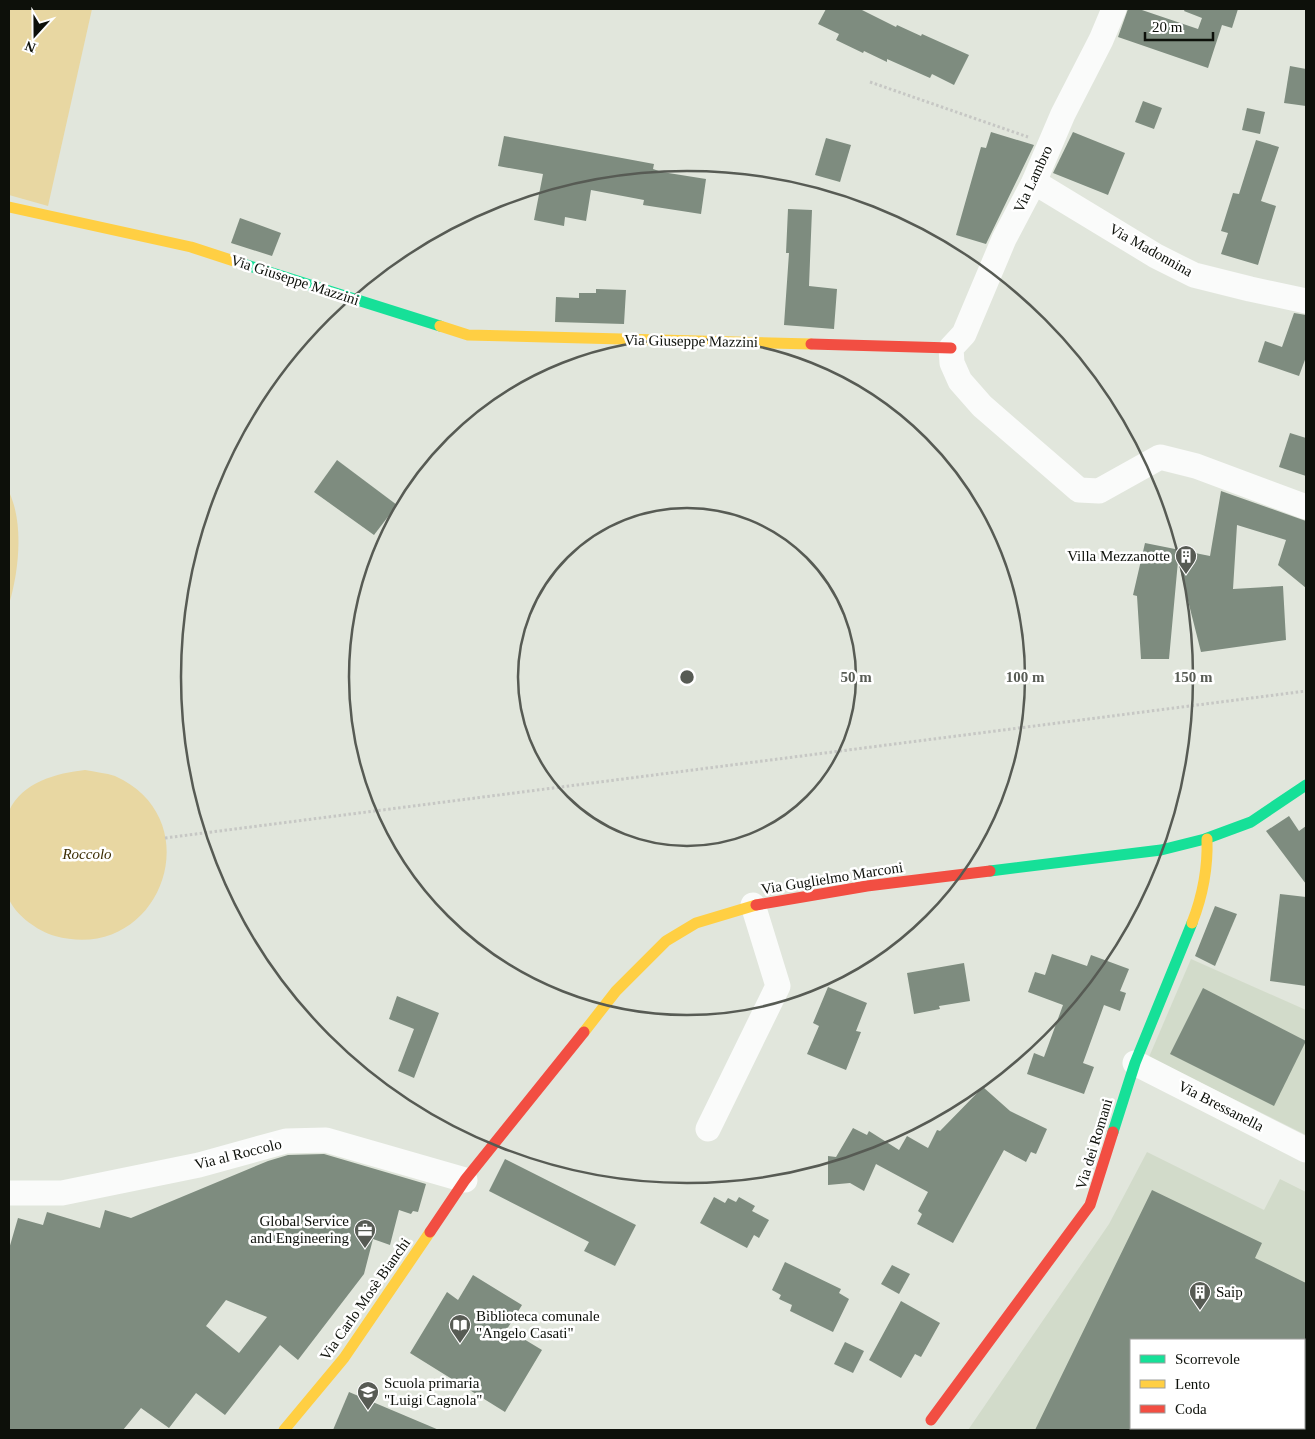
<svg xmlns="http://www.w3.org/2000/svg" width="1315" height="1439" font-family="'Times New Roman',serif">
<rect width="100%" height="100%" fill="#e1e6dc"/>
<g fill="#d2dbca" fill-rule="evenodd">
<path d="M1191 959 1306 1010V1135L1149 1057Z"/>
<path d="M1147 1152 1264 1210 1280 1179 1306 1192V1430H968L1109 1224ZM1131 1340H1304V1428H1131Z"/>
</g>
<g fill="#e8d7a2">
<path d="M9 9H92L48 206 9 195Z"/>
<path d="M9 492C24 523 19 571 9 604Z"/>
<path d="M85 770C95 772 106 773 115 776 213 820 160 965 55 936 38 931 16 916 9 899 5 888 9 827 9 811 22 782 57 773 85 770Z"/>
</g>
<g fill="#7e8c7f" fill-rule="evenodd">
<path d="M826 9H860L896 27 897 25 921 36 922 34 969 55 954 85 932 74 930 78 887 59V62L864 51 863 53 836 40 839 34 818 24Z"/>
<path d="M1128 9H1139L1198 29 1202 18 1184 11 1185 9H1238L1232 28 1222 25 1208 68 1118 37Z"/>
<path d="M1290 66 1306 69V106L1284 103Z"/>
<path d="M1143 101 1162 108 1154 129 1135 122Z"/>
<path d="M1247 108 1265 112 1260 134 1242 130Z"/>
<path d="M991 132 1034 145 986 244 956 235 981 147 986 148Z"/>
<path d="M1073 132 1125 153 1108 195 1053 173Z"/>
<path d="M504 136 654 164 653 169 662 172 706 179 701 214 643 205 644 200 591 190 586 221 565 217 564 226 534 220 543 174 498 166Z"/>
<path d="M826 138 851 145 840 182 815 175Z"/>
<path d="M1256 140 1279 147 1261 201 1276 206 1258 265 1221 254 1228 233 1221 231 1233 193 1239 194Z"/>
<path d="M788 209 812 210 809 286 837 289 834 329 784 325 789 253H786Z"/>
<path d="M240 218 281 233 272 256 231 243Z"/>
<path d="M596 289 626 290 624 324 555 322 556 297 579 298V293H596Z"/>
<path d="M1294 313 1306 315V357L1299 376 1258 362 1265 341 1282 347Z"/>
<path d="M1290 433 1306 438V476L1279 467Z"/>
<path d="M337 460 397 505 374 535 314 492Z"/>
<path d="M1221 491 1306 521V588L1278 565 1286 540 1237 525 1233 589 1283 586 1286 640 1201 652 1178 561 1169 659H1141L1137 596 1133 595 1145 543 1210 556Z"/>
<path d="M1289 816 1299 831 1306 826V884L1266 831Z"/>
<path d="M1280 894 1306 897V986L1270 981Z"/>
<path d="M1215 906 1237 914 1215 966 1195 956Z"/>
<path d="M1052 954 1087 966 1091 955 1129 969 1120 991 1126 993 1120 1011 1104 1005 1083 1063 1094 1067 1084 1094 1027 1074 1034 1053 1044 1057 1063 1005 1028 992 1035 972 1045 975Z"/>
<path d="M964 963 970 1001 939 1006 940 1009 914 1014 907 973Z"/>
<path d="M828 987 867 1003 856 1031 861 1032 846 1070 807 1054 819 1026 813 1023Z"/>
<path d="M1203 988 1306 1041 1274 1106 1170 1054Z"/>
<path d="M397 996 439 1013 414 1078 398 1071 414 1029 389 1019Z"/>
<path d="M983 1087 1010 1111 1047 1129 1036 1154 1031 1152 1026 1162 1004 1150 953 1243 917 1224 922 1214 918 1211 928 1192 876 1164 864 1191 850 1183 828 1185V1156L836 1157 853 1128 867 1135 869 1131 899 1150 907 1136 928 1148 937 1130 940 1131Z"/>
<path d="M324 1154 426 1184 418 1212 413 1211 411 1214 399 1210 390 1245 373 1239 364 1274 298 1360 280 1345 225 1415 196 1393 169 1428 141 1408 123 1430H9V1249L18 1218 43 1225 47 1212 100 1228 105 1210 131 1218 268 1161 288 1155ZM226 1300 267 1317 239 1353 206 1326Z"/>
<path d="M505 1159 636 1225 615 1266 584 1251 589 1242 489 1191Z"/>
<path d="M1152 1190 1262 1243 1255 1258 1306 1283V1340H1131V1430H1035Z"/>
<path d="M714 1197 725 1203 728 1198 736 1202 739 1197 755 1206 752 1211 769 1220 759 1238 754 1235 747 1248 700 1223Z"/>
<path d="M785 1262 841 1289 839 1293 849 1299 833 1332 790 1311 792 1305 779 1299 781 1295 772 1290Z"/>
<path d="M892 1265 910 1274 899 1294 881 1284Z"/>
<path d="M473 1275 522 1305 507 1329 542 1350 505 1412 410 1353 447 1292 458 1300Z"/>
<path d="M901 1301 940 1323 921 1357 915 1354 901 1378 869 1360Z"/>
<path d="M845 1342 864 1351 853 1373 834 1364Z"/>
<path d="M349 1392 439 1430H333Z"/>
</g>
<g fill="none" stroke-linecap="round" stroke-linejoin="round">
<g stroke="#c6c7c4" stroke-width="3" stroke-dasharray="2.5 2.5" stroke-linecap="butt">
<path d="M870 82 1028 137"/>
<path d="M165 838 1306 691"/>
</g>
<g stroke="#fafbfa" stroke-width="25">
<path d="M1114 9 1101 40 1063 114 1034 182 1004 239 964 334 951 348 952 363 960 381 982 406 1079 490 1099 491 1160 457 1196 466 1306 507"/>
<path d="M1034 182 1156 256 1194 275 1250 289 1306 301"/>
<path d="M1135 1063 1306 1150"/>
<path d="M708 1129 778 986 753 905"/>
<path d="M9 1193H62L199 1165 286 1141 326 1140 465 1180"/>
</g>
<g stroke="#16e098" stroke-width="11">
<path d="M237 262 440 326"/>
<path d="M990 871 1161 850 1205 839 1251 822 1306 785"/>
<path d="M1113 1132 1135 1063 1192 923"/>
</g>
<g stroke="#ffcf43" stroke-width="11">
<path d="M9 207 191 247 237 262"/>
<path d="M440 326 468 335 811 344"/>
<path d="M1192 923C1203 895 1208 869 1207 839"/>
<path d="M584 1032 616 991 666 941 696 923 756 905"/>
<path d="M284 1430 344 1358 430 1232"/>
</g>
<g stroke="#f24e42" stroke-width="11">
<path d="M811 344 951 348"/>
<path d="M756 905 867 886 990 871"/>
<path d="M430 1232 465 1180 584 1032"/>
<path d="M931 1420 1090 1205 1113 1132"/>
</g>
</g>
<g fill="none" stroke="#575b54" stroke-width="2.5">
<circle cx="687" cy="677" r="169"/>
<circle cx="687" cy="677" r="338"/>
<circle cx="687" cy="677" r="506"/>
</g>
<defs>
<g id="building-pin" transform="scale(1.125)"><path d="M0 17L-7.5 6A9.5 9.5 0 1 1 7.5 6Z" fill="#575b54" stroke="#fff"/><path d="M-4-6H4V6H1V3H-1V6H-4ZM-2.5-4.3h1.7v1.8h-1.7ZM.8-4.3h1.7v1.8H.8ZM-2.5-1h1.7V.8h-1.7ZM.8-1h1.7V.8H.8Z" fill="#fff"/></g>
<g id="office-pin" transform="scale(1.125)"><path d="M0 17L-7.5 6A9.5 9.5 0 1 1 7.5 6Z" fill="#575b54" stroke="#fff"/><path d="M-6-3h4V-5.5h4V-3h4V5H-6ZM-1-4.5V-3h2v-1.5ZM-6 0V1H6V0Z" fill="#fff"/></g>
<g id="library-pin" transform="scale(1.125)"><path d="M0 17L-7.5 6A9.5 9.5 0 1 1 7.5 6Z" fill="#575b54" stroke="#fff"/><path d="M-6-4Q-3-5.5-.7-3.5V5Q-3 3-6 4ZM6-4Q3-5.5 .7-3.5V5Q3 3 6 4Z" fill="#fff"/></g>
<g id="school-pin" transform="scale(1.125)"><path d="M0 17L-7.5 6A9.5 9.5 0 1 1 7.5 6Z" fill="#575b54" stroke="#fff"/><path d="M0-5L7-2L0 1L-7-2ZM-4 1L0 2.5L4 1V4Q0 6-4 4Z" fill="#fff"/></g>
</defs>
<g fill-rule="evenodd">
<use href="#building-pin" x="1186" y="556"/>
<use href="#office-pin" x="365" y="1230"/>
<use href="#building-pin" x="1200" y="1292"/>
<use href="#library-pin" x="460" y="1325"/>
<use href="#school-pin" x="368" y="1392"/>
</g>
<g text-anchor="middle" dominant-baseline="central" stroke-width="5" stroke-linejoin="round" paint-order="stroke">
<g font-size="15" fill="#0d100a" stroke="#fff">
<text transform="translate(1033 179) rotate(-65)">Via Lambro</text>
<text transform="translate(1151 250) rotate(29)">Via Madonnina</text>
<text transform="translate(295 280) rotate(18)">Via Giuseppe Mazzini</text>
<text transform="translate(691 341) rotate(1)">Via Giuseppe Mazzini</text>
<text transform="translate(832 878) rotate(-9)">Via Guglielmo Marconi</text>
<text transform="translate(1221 1106) rotate(27)">Via Bressanella</text>
<text transform="translate(1094 1144) rotate(-73)">Via dei Romani</text>
<text transform="translate(238 1154) rotate(-14)">Via al Roccolo</text>
<text transform="translate(365 1299) rotate(-55)">Via Carlo Mosè Bianchi</text>
</g>
<g font-size="15" fill="#0d100a" stroke="#fff" text-anchor="start">
<text x="1170" y="556" text-anchor="end">Villa Mezzanotte</text>
<text x="349" y="1221" text-anchor="end">Global Service<tspan x="349" dy="17">and Engineering</tspan></text>
<text x="1216" y="1292">Saip</text>
<text x="476" y="1316">Biblioteca comunale<tspan x="476" dy="17">"Angelo Casati"</tspan></text>
<text x="384" y="1383">Scuola primaria<tspan x="384" dy="17">"Luigi Cagnola"</tspan></text>
</g>
<g font-size="15" font-style="italic" fill="#3c2d03" stroke="#fff">
<text x="87" y="854">Roccolo</text>
</g>
</g>
<circle cx="687" cy="677" r="8" fill="#575b54" stroke="#fff" stroke-width="2.5"/>
<g font-size="15" text-anchor="middle" font-weight="bold" fill="#575b54" stroke="#fff" stroke-width="5" stroke-linejoin="round" paint-order="stroke">
<text x="856" y="682">50 m</text>
<text x="1025" y="682">100 m</text>
<text x="1193" y="682">150 m</text>
</g>
<rect width="1315" height="1439" fill="none" stroke="#0d100a" stroke-width="20"/>
<rect x="1130" y="1339" width="175" height="90" fill="#ffffff" stroke="#9e9f9d"/>
<rect x="1140" y="1355" width="25" height="8" fill="#16e098" stroke="#9e9f9d"/>
<text x="1175" y="1364" font-size="15" fill="#0d100a">Scorrevole</text>
<rect x="1140" y="1380" width="25" height="8" fill="#ffcf43" stroke="#9e9f9d"/>
<text x="1175" y="1389" font-size="15" fill="#0d100a">Lento</text>
<rect x="1140" y="1405" width="25" height="8" fill="#f24e42" stroke="#9e9f9d"/>
<text x="1175" y="1414" font-size="15" fill="#0d100a">Coda</text>
<g transform="translate(35 35) rotate(201)" stroke="#ffffff" stroke-width="4" paint-order="stroke">
<path d="M0-4L9 19L0 12L-9 19Z" fill="#0d100a"/>
<text y="-8" font-size="14" font-weight="bold" text-anchor="middle" fill="#0d100a">N</text>
</g>
<path d="M1145 32v8h68v-8" fill="none" stroke="#0d100a" stroke-width="2.5"/>
<text x="1152" y="32" font-size="15" fill="#0d100a" stroke="#ffffff" stroke-width="4" paint-order="stroke">20 m</text>
</svg>
